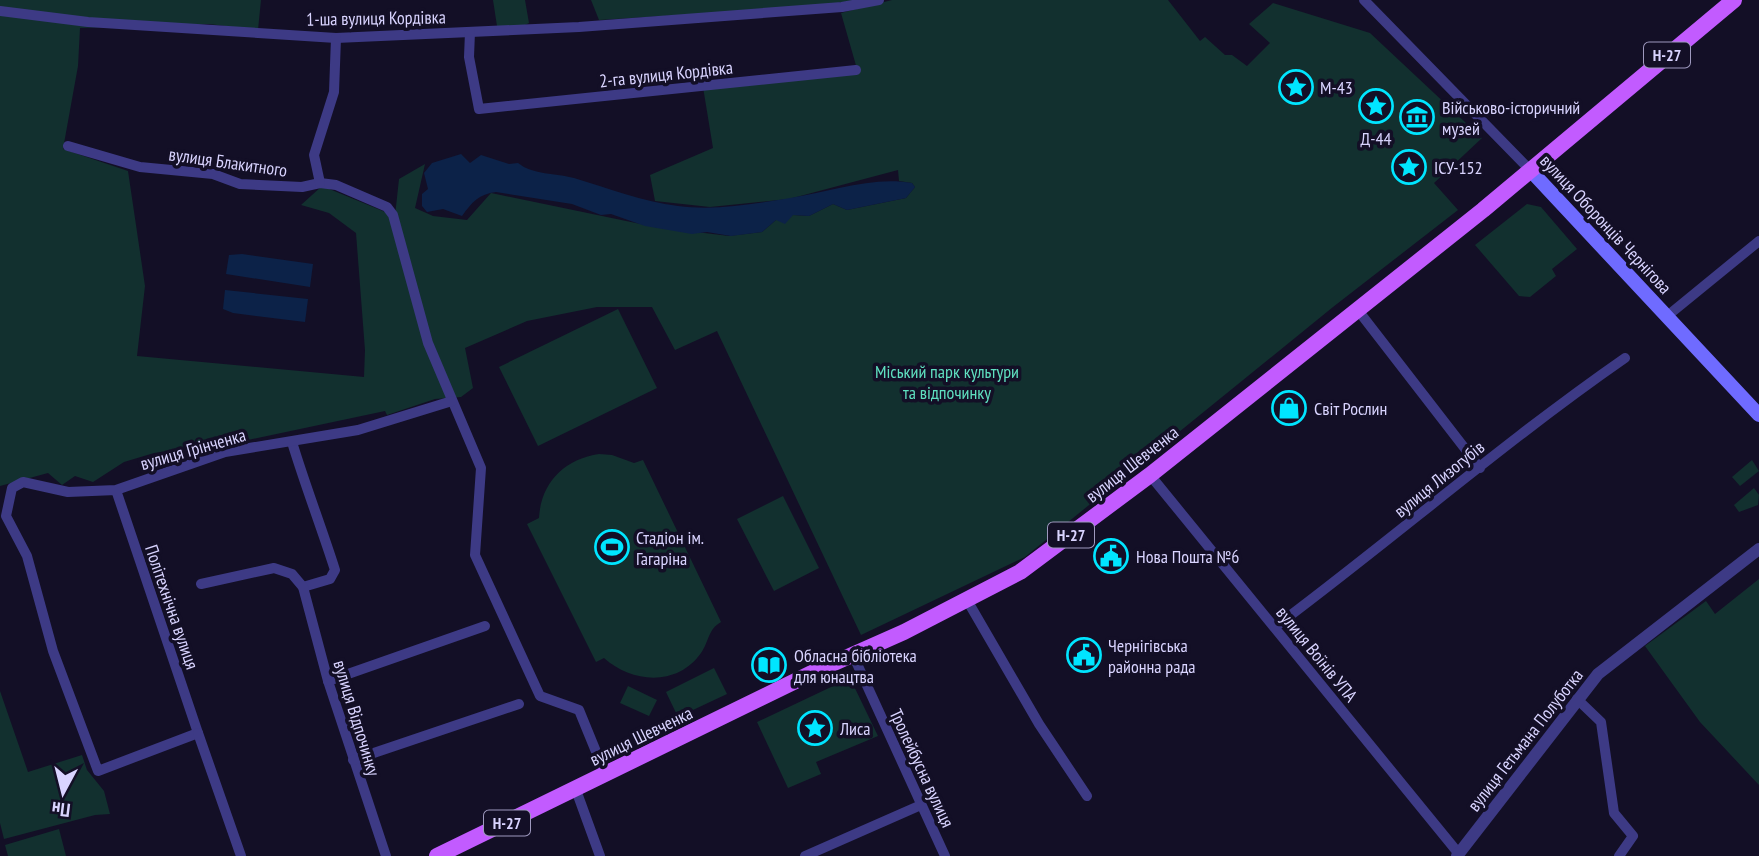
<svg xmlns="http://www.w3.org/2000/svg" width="1759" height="856" font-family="'PT Sans Narrow',sans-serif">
<rect width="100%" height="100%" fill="#130f26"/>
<g fill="#12302f">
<path d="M0 0H261L258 30 209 24 80 28 78 66 63 149 128 171 145 286 137 356 364 377 365 350 356 233 329 213 301 205 322 186 395 216 399 179 425 164 415 208 433 216 467 220 491 193 655 227 729 236 762 232 776 220 793 215 809 216 833 204 847 210 906 198 915 187 912 183 899 181 898 170 789 199 710 207 655 201 650 175 713 148 703 87 857 69 841 13 892 0H1168L1200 41 1205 37 1225 55H1232L1247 66 1270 43 1249 24 1273 3 1370 33 1482 138 1434 183 1458 210 1333 307 1025 557 861 635 717 331 675 350 652 307H597L527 321 465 348 473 388 461 397 435 399 387 415 385 411 238 442 154 453 124 462 93 482 75 476 62 485 48 473 0 486Z"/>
<path d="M493 0H525L529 23 521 27 497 26Z"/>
<path d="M591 0H860L808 7 599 20Z"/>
<path d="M1527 204 1541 207 1577 249 1552 269 1556 276 1530 297 1519 296 1475 245Z"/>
<path d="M618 309 657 388 538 446 499 367Z"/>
<path d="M599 454 612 455 634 463 643 460 721 622C708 629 709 642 701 653 677 687 632 683 604 658L596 662 527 524 539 518C541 482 565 459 599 454Z"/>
<path d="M1752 460 1759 471 1740 486 1732 477Z"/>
<path d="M1754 488 1759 495 1758 505 1739 512 1734 505Z"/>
<path d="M783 496 819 568 774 591 737 519Z"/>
<path d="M1759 579V785L1700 722 1645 646 1706 601 1715 614Z"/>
<path d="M714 668 727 694 678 717 666 692Z"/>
<path d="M850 678 878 736 816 762 821 774 788 788 757 722Z"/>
<path d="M628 686 657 700 649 716 620 703Z"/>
<path d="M0 691 28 772 82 755 87 770 104 791 110 814 95 815 4 839 0 823Z"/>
<path d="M59 829 66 856H8L5 845Z"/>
</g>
<g fill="#0c2248">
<path d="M461 154 470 163 481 155 509 164 518 163C533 175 556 173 574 178 608 188 643 202 678 206 714 211 755 204 790 198 830 192 872 176 912 183L915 187 906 198 847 210 833 204 809 216 793 215 785 224 776 220 762 232 731 236 707 232 692 234 645 226 611 214 601 215 572 204 496 192C479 194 472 202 462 216L443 209 427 212 422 206V194L428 189 424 173 432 163Z"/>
<path d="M242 254 313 264 310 287 226 274 229 255Z"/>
<path d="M225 290 308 299 305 322 233 313 223 309Z"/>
</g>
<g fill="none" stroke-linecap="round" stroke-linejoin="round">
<g stroke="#3d3a85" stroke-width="10">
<path d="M1364 0 1531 171"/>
<path d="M0 11 88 22 336 38 579 27 842 7 879 0"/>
<path d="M470 32 469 57 479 109 856 70"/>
<path d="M68 146 140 167 213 174 240 184 302 187 320 183 336 185 387 207 393 215 428 343 481 468 475 555 540 696 579 710 606 776"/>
<path d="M320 183 314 155 334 92 336 38"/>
<path d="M1357 309 1480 468"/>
<path d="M1666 317 1759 241"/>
<path d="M292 442C305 485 321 526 335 570L330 579 303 587"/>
<path d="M1150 475 1459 854"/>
<path d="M116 490 198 733 98 771 53 651 27 556 6 516 12 488 23 482 68 492 116 490 225 452 358 430 452 401"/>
<path d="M201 584 274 568 292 574 303 587 328 681 386 856"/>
<path d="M967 600 1039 724 1087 796"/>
<path d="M1275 627C1393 539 1504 442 1625 358"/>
<path d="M853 655 945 856"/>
<path d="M328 681 485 626"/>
<path d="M1577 699 1601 722 1614 813 1633 836 1619 856"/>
<path d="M198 733 241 856"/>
<path d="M353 760 519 704"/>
<path d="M576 790 600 856"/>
<path d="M805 856 921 805"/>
</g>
<path stroke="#3d3a85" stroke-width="12" d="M1457 856 1598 674 1759 549"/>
<path stroke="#6f6bff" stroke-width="14" d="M1531 171 1759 415"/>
<path stroke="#c25bff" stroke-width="16" d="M437 856 816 671 904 632 1020 572 1150 475 1483 210 1734 0"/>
</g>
<defs>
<g id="sight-ring" transform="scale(1.75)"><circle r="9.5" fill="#130f26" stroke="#00e5ff" stroke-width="1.5"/><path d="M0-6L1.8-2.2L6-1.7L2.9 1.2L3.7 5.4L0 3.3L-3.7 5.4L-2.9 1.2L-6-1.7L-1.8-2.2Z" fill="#00e5ff"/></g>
<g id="museum-ring" transform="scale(1.75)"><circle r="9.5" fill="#130f26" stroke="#00e5ff" stroke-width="1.5"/><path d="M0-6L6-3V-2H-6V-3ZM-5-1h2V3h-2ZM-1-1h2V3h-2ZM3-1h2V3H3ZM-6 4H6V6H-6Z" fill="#00e5ff"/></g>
<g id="shop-ring" transform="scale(1.75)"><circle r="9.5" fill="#130f26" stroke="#00e5ff" stroke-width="1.5"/><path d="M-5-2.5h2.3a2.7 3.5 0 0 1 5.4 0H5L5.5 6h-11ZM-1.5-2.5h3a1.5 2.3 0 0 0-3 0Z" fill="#00e5ff"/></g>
<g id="stadium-ring" transform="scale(1.75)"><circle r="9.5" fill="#130f26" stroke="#00e5ff" stroke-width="1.5"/><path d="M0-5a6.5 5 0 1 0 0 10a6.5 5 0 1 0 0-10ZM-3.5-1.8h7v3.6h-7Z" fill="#00e5ff"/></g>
<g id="civic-ring" transform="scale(1.75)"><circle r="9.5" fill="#130f26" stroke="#00e5ff" stroke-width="1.5"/><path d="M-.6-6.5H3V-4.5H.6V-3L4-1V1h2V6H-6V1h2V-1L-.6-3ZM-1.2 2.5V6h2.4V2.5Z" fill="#00e5ff"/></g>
<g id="library-ring" transform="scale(1.75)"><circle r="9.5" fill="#130f26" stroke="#00e5ff" stroke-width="1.5"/><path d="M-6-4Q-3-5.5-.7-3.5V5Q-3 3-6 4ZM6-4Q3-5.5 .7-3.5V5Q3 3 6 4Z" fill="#00e5ff"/></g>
</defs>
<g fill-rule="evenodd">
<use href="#sight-ring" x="1296" y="87"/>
<use href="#sight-ring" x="1376" y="106"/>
<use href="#museum-ring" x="1417" y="117"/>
<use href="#sight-ring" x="1409" y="167"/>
<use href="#shop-ring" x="1289" y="408"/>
<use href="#stadium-ring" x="612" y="547"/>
<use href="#civic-ring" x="1111" y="556"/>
<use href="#civic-ring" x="1084" y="655"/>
<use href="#library-ring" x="769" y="665"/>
<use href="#sight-ring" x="815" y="728"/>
</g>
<g text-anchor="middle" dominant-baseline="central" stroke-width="7" stroke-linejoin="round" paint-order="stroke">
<g fill="#130f26" stroke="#9e99be" stroke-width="2">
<rect x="1644" y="42.5" width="46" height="25" rx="5"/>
<rect x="1048" y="522.5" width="46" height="25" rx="5"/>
<rect x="484" y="810.5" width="46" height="25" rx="5"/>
</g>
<g font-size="16" font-weight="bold" fill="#d9d4ff">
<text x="1667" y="55">Н-27</text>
<text x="1071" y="535">Н-27</text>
<text x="507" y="823">Н-27</text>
</g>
<g font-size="18" fill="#d9d4ff" stroke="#130f26">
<text transform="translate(376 18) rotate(-1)">1-ша вулиця Кордівка</text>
<text transform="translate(666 74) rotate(-6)">2-га вулиця Кордівка</text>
<text transform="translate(228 162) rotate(8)">вулиця Блакитного</text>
<text transform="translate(1606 224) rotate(47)">вулиця Оборонців Чернігова</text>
<text transform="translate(193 449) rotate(-16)">вулиця Грінченка</text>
<text transform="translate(1132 464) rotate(-38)">вулиця Шевченка</text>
<text transform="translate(1439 479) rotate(-39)">вулиця Лизогубів</text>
<text transform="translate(172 607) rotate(71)">Політехнічна вулиця</text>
<text transform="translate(1317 654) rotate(51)">вулиця Воїнів УПА</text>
<text transform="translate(357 718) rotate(73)">вулиця Відпочинку</text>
<text transform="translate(641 736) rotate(-26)">вулиця Шевченка</text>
<text transform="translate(1525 740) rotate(-52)">вулиця Гетьмана Полуботка</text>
<text transform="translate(922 768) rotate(65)">Тролейбусна вулиця</text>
</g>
<g font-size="18" fill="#d9d4ff" stroke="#130f26" text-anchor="start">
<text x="1320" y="87">М-43</text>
<text x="1442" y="107">Військово-історичний<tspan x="1442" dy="21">музей</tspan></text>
<text x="1376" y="138" text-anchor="middle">Д-44</text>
<text x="1434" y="167">ІСУ-152</text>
<text x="1314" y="408">Світ Рослин</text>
<text x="636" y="537">Стадіон ім.<tspan x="636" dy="21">Гагаріна</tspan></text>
<text x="1136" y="556">Нова Пошта №6</text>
<text x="1108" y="645">Чернігівська<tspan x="1108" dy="21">районна рада</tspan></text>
<text x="794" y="655">Обласна бібліотека<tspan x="794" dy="21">для юнацтва</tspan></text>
<text x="840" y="728">Лиса</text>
</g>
<g font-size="18" fill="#5fe0c0" stroke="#130f26">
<text x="947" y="371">Міський парк культури<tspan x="947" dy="21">та відпочинку</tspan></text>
</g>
</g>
<g transform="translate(63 793) rotate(187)" stroke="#130f26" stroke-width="5" paint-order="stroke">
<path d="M0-5L12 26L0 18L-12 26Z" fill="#d9d4ff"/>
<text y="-10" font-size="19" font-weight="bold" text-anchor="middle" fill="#d9d4ff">Пн</text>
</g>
</svg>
